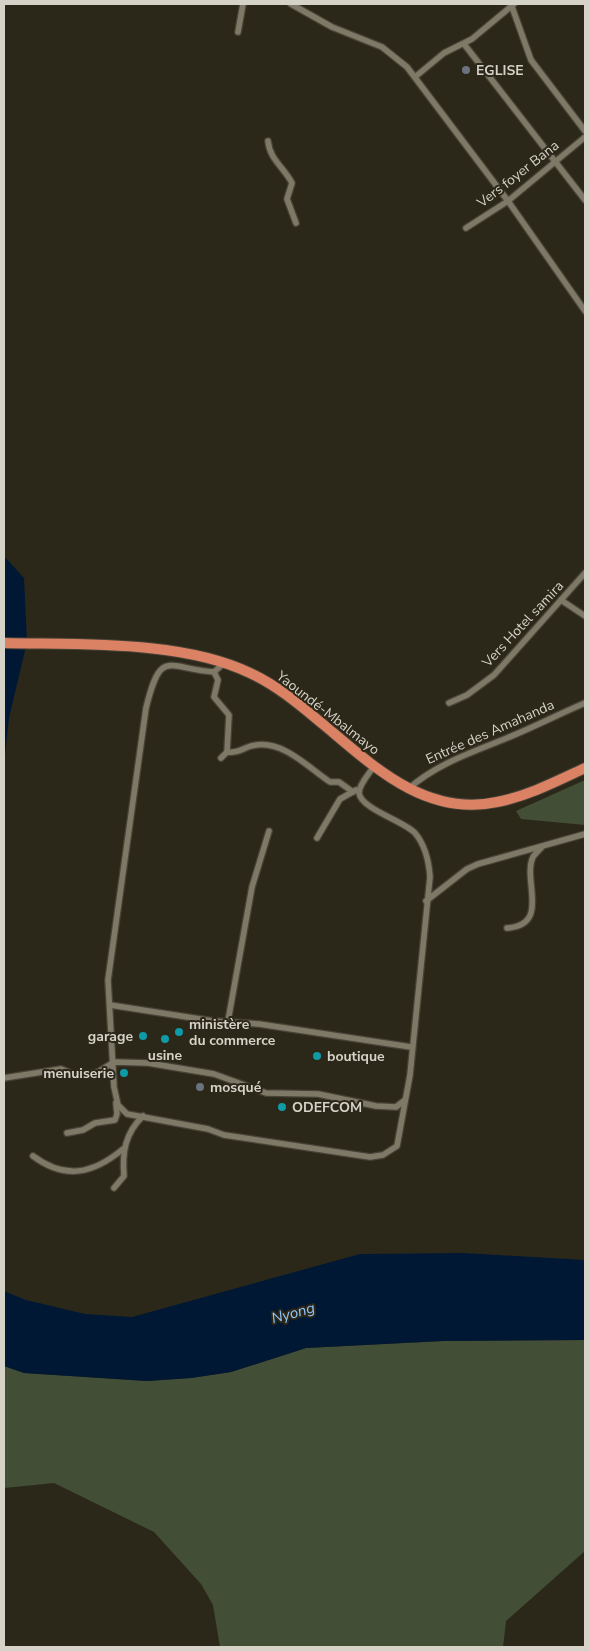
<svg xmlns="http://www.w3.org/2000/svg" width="589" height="1651" font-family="'Nunito Sans',sans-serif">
<rect width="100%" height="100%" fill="#2c2819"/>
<g fill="#424f36">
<path d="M585 780V825L521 819 516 811Z"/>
<path d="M585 1340V1551L506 1621 503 1647H220L213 1605 201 1584 154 1532 54 1483 4 1488V1366L24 1373 147 1381 191 1378 231 1372 306 1348 442 1341Z"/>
</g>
<g fill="#001834">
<path d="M4 556 24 578 27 642 9 718 4 766Z"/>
<path d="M463 1253 585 1260V1340L443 1341 306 1348 231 1372 191 1378 147 1381 24 1373 4 1366V1291L26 1300 85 1314 132 1317 360 1254Z"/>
</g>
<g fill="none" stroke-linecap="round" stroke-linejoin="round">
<g stroke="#474337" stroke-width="8">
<g id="minor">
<path d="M291 4 332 27 382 47 407 67 508 201 585 311"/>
<path d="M511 4 531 60 585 131"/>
<path d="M238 32 243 4"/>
<path d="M464 44 585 200"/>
<path d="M415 77 444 53 472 39 514 4"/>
<path d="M268 141C270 160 283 166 292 183L287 199 296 223"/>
<path d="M466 228 508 201 585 137"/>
<path d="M561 600 585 616"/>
<path d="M224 663 214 672C166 668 161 648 146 708L108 980 114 1087 118 1105 127 1114 208 1129 224 1135 370 1157 383 1155 397 1146 410 1075 430 877C429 862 425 845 415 833 404 821 361 809 359 793 359 784 370 773 374 766"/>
<path d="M214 672 218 680 214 697 229 715 227 752 221 758"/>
<path d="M449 703 467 695 494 675 585 573"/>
<path d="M227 752C239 754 245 746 256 745 284 741 309 768 330 782H339L353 792"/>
<path d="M408 789C438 763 471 753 507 738 534 727 559 714 585 703"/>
<path d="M317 838 340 799 356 790"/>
<path d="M426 901 467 869 478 864 585 834"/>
<path d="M507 928C551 925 522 880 533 857 535 854 538 851 541 848"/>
<path d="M110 1005 213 1021 259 1024 411 1047"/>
<path d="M228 1021 252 887 269 831"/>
<path d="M4 1078 61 1069 73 1074 86 1075 98 1072 114 1062 148 1063 214 1074 266 1093 318 1094 376 1106 396 1107 405 1100"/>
<path d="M67 1133 83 1130 95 1123 115 1120 117 1114 116 1103"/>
<path d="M33 1156C65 1180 93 1174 123 1149"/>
<path d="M114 1188 124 1176C122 1153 125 1133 143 1116"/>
</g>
</g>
<g stroke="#474337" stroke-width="12">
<path id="trunk" d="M4 643C79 645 182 640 250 673 278 686 301 706 324 725 374 767 426 817 497 802 528 796 557 781 585 768"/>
</g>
<use href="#minor" stroke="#7e7967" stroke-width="5.5"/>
<use href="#trunk" stroke="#db8264" stroke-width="10"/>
</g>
<g fill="#6b7280" stroke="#2c2819" stroke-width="2">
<circle cx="466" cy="70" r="5"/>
<circle cx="200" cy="1087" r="5"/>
</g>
<g fill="#0f9aa8" stroke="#2c2819" stroke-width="2">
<circle cx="179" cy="1032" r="5"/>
<circle cx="143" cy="1036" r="5"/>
<circle cx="165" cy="1039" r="5"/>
<circle cx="317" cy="1056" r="5"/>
<circle cx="124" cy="1073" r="5"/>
<circle cx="282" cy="1107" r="5"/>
</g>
<g text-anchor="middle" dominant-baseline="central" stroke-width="4" stroke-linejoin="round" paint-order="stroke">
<g font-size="14" font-weight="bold" fill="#d5d2c8" stroke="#2c2819" text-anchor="start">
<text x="476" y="70">EGLISE</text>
<text x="189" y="1024">ministère<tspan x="189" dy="16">du commerce</tspan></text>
<text x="133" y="1036" text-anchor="end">garage</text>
<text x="165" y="1055" text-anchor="middle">usine</text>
<text x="327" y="1056">boutique</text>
<text x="114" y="1073" text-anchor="end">menuiserie</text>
<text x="210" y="1087">mosqué</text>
<text x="292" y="1107">ODEFCOM</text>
</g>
<g font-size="14" fill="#d5d2c8" stroke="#2c2819">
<text transform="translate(518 174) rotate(-38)">Vers foyer Bana</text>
<text transform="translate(523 624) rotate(-47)">Vers Hotel samira</text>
<text transform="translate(328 713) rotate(38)">Yaoundé-Mbalmayo</text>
<text transform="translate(490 732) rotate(-24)">Entrée des Amahanda</text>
</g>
<g font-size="15" font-style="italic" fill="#91c5fd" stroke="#2c2819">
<text transform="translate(293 1313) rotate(-15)">Nyong</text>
</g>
</g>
<rect width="589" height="1651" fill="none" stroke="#d5d2c8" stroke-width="10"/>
</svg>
